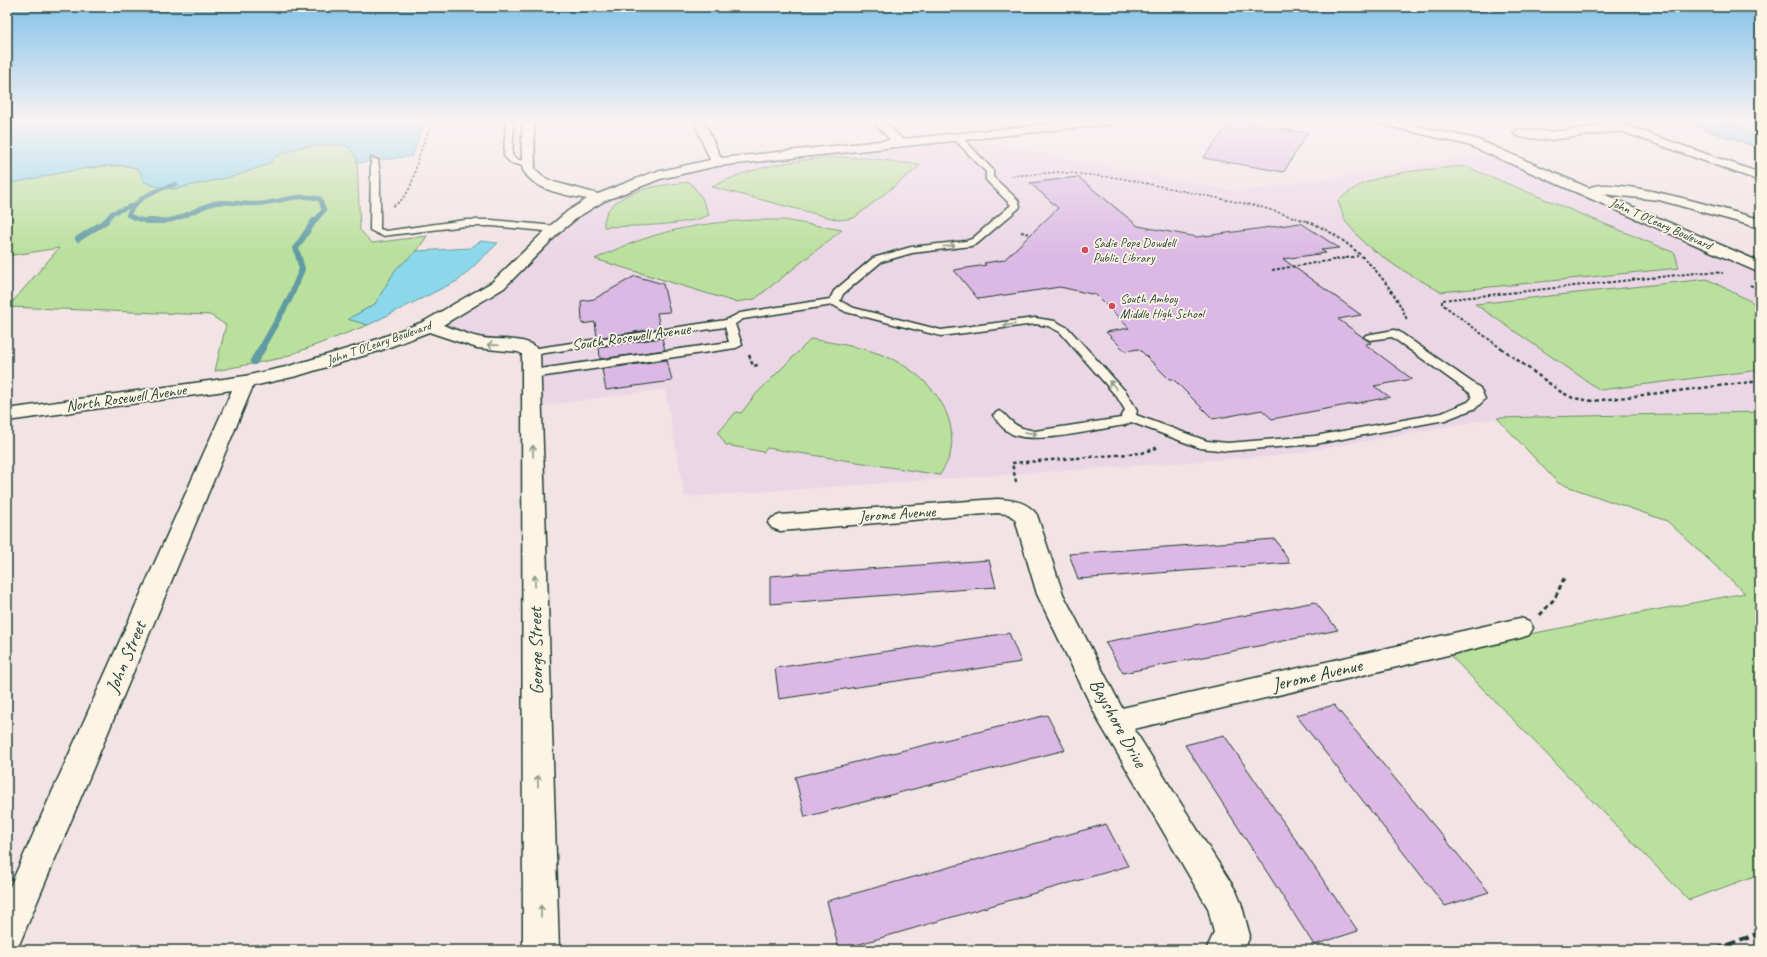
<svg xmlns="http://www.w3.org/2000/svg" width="1767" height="957" font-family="Caveat,sans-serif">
<rect width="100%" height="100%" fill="#f2e3e5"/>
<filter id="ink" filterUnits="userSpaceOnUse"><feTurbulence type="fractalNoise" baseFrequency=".025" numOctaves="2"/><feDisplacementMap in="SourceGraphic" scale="8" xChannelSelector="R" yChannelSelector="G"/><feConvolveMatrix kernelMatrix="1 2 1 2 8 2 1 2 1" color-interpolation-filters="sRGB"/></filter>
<g filter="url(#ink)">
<path fill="#ebd6e5" d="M957 137 1237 192 1499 153 1760 268V412L1497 418 1286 455 685 497 665 389 533 407 531 351 429 326 498 285 599 198 689 168Z"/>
<g fill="#b9e09c" stroke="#6c8e68">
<path d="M1678 121H1760V148Z"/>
<path d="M336 144 349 147 357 159 360 230 372 243 427 236 417 251 396 269 375 304 348 319 368 325 282 358 215 371 226 325 210 315 8 307 59 248 7 256V184L69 171 106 166H125L137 168 142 174 174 189 235 176 260 167 271 162 276 156 300 147Z"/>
<path d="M839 157 867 158 921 165 854 218 839 220 712 187C752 166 794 160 839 157Z"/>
<path d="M1465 166 1675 253 1679 268 1441 292 1397 267 1365 244 1345 221 1338 201C1343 197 1349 191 1355 188 1384 171 1432 169 1465 166Z"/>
<path d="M690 182 702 198 709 215C688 226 630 226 604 227 601 191 664 184 690 182Z"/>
<path d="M752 220H784L842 230 755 299 735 302 595 259C649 233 693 223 752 220Z"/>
<path d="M1707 279 1760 306V370L1600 390 1475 304Z"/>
<path d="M811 339C834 343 857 346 880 354 919 368 958 405 951 450 950 458 944 468 940 475L767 448 764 452 726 445 718 433 736 412 741 413 756 394Z"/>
<path d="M1760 412V874L1689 900 1445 650 1745 593 1667 521 1558 483 1497 418Z"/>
</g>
<g fill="#8bd8eb" stroke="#609aa2">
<path d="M7 121H425L412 156 357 163V159L349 147 336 144 300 147 276 156 271 162 260 167 235 176 174 189 151 185 142 180C142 175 142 172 137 169 118 156 32 180 7 184Z"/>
<path d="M1692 121H1722L1760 137V147L1710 130Z"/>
<path d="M481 241 498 243 459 280 368 325 348 319 375 304 396 269 417 251 470 248Z"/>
</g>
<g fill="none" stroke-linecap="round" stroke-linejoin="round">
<g stroke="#609aa2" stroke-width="4.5">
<path d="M176 184C157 190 137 196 128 215 148 225 170 223 190 213 198 210 206 205 215 203 228 200 241 205 254 204 277 204 297 192 320 199L324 210 314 222"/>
<path d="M105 222 112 213 131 206"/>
</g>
<g stroke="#609aa2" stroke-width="6">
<path d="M146 221H164"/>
<path d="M78 239 106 221"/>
<path d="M261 349 290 298 302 269 296 248 314 221"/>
</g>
<path stroke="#609aa2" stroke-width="8" d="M254 361 262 348"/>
</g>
<g fill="#dbb9e4" stroke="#1f3d34">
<path d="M1236 122 1307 133 1284 172 1203 158 1230 123 1234 124Z"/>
<path d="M1078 177 1138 226 1197 237 1301 223 1339 248 1321 250 1326 253 1283 259 1361 315 1338 319 1371 343 1365 344 1412 379 1374 386 1390 397 1272 419 1262 410 1213 419 1173 379H1169L1139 349 1125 351 1106 332 1129 328 1096 295 1060 287 978 299 954 270 986 265 984 263 1004 260 1058 208 1030 183Z"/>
<path d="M635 276 663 284 670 312 657 313 660 328 597 338 595 322 582 324 581 301 594 299Z"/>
<path d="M662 338 665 350 600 359 599 347Z"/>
<path d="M667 360 672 381 606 390 602 369Z"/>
<path d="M1275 539 1290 563 1078 579 1069 554Z"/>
<path d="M989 560 996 587 770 604V576Z"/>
<path d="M1315 602 1338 630 1123 673 1105 642Z"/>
<path d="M1009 633 1021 662 779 699 775 668Z"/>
<path d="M1334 705 1489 892 1445 906 1296 715Z"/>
<path d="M1047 715 1065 750 805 817 795 777Z"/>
<path d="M1224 735 1358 931 1314 945 1185 745Z"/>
<path d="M1106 824 1128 866 839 950 827 901Z"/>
</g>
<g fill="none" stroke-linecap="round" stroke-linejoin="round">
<g stroke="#1f3d34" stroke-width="3">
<g id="lane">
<path d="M506 121H514L512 155 517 159 532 164V168L511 163 504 156Z"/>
<path d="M954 135H960L993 170V177L1018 200 1020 206 1019 208 978 243 971 246 912 253 881 262 843 294 840 301 854 308 941 330 1035 318 1055 321 1068 328 1126 392 1137 410 1136 415 1207 441 1228 443 1315 436 1442 413 1468 402 1472 398 1470 393 1392 337 1370 340 1364 337 1366 335 1394 330 1398 331 1480 388 1485 399 1476 408 1445 420 1315 444 1228 451 1200 448 1131 422 1125 425C1096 429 1038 445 1012 434 1004 430 998 423 993 415L999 411C1005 413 1006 417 1011 421 1018 428 1026 429 1035 431L1121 418 1125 410 1117 397 1060 332 1048 326 1035 324 941 336 846 312 833 305 743 319 735 324 742 345 736 348 532 378 526 374 532 370 729 342 725 327 531 355 525 352 531 349 726 320 740 313 830 299 834 291 873 258 911 247 966 241 972 239 1011 205 986 180V172L954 139Z"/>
<path d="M371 158 378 160 380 176V229L386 231 465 220H492L555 226 560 229 555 232 492 226H465L382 236 370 230Z"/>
</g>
</g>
<g stroke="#1f3d34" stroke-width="3">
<g id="street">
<path d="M523 121H534L535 169 545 178 554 182 598 194 651 173 710 160 694 121H704L721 158 890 140 873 121H884L902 139 1081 121H1117L1111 124 717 166 660 179 604 201 578 217 560 232 504 288 443 325C455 329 466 334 478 337 497 342 528 334 540 352L559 950H523L522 354 518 352 477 348 429 332 379 351 297 376 253 386 19 945 7 950V893L232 390 7 421V409L245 376 286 367 367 343 423 322 492 282 550 226 568 211 587 199C567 195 534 191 523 170 521 165 522 129 523 121Z"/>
<path d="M1374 121H1393L1476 139 1589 188C1611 174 1732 212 1760 219V228L1659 200 1603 194 1760 262V273L1468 145 1376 123Z"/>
<path d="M1597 121H1613L1760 173V181L1621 131 1549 140 1519 137 1513 133 1519 129 1549 132 1606 126Z"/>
<path d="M997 499C1012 500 1027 501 1037 515L1063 594 1122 708 1520 618 1529 621 1533 628 1529 635 1520 638 1134 729 1236 891 1241 903 1250 936 1244 950H1206L1214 933 1208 908 1099 722 1037 594 1015 519 1008 514 997 513 780 531 772 528 768 523 772 518 780 515Z"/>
</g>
</g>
<g stroke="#1f3d34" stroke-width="1.5" stroke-dasharray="2.5 2" stroke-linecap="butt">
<path d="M1012 176 1059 172 1120 178 1261 207 1309 222"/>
<path d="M393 206C413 195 413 175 419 156 423 144 428 132 433 121"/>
</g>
<g stroke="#1f3d34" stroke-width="2" stroke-dasharray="3 2" stroke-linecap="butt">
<path d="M1307 221C1349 237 1390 278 1407 320"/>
<path d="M1021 232 1031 234"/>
<path d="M1272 270 1358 256"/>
<path d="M1750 285 1760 290"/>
<path d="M1502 349 1442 304V300L1706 272 1723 273"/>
</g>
<g stroke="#1f3d34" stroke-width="2.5" stroke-dasharray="3.5 3" stroke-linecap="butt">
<path d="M1501 348 1561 392 1573 398 1593 401 1760 381"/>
<path d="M749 355 753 366 758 365"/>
<path d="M1016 482 1012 463 1142 453 1159 447"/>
</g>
<path stroke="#1f3d34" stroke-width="3" stroke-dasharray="4.5 3.5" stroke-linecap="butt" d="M1540 615 1555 598 1565 576"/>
<use href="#lane" fill="#fcf5e5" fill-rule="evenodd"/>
<use href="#street" fill="#fcf5e5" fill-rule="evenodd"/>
<path stroke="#1f3d34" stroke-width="4.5" stroke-dasharray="9 4.5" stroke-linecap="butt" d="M1715 950 1760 933"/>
</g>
<defs><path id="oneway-shaft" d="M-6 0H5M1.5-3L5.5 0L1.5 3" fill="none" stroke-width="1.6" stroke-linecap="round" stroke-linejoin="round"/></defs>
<g stroke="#8e998c">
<use href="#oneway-shaft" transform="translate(949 246) rotate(-7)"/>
<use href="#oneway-shaft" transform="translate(1009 325) rotate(172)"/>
<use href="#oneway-shaft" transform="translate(493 345) rotate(-177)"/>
<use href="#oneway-shaft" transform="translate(1113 385) rotate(-132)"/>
<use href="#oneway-shaft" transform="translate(1031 433) rotate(8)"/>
<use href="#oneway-shaft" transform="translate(533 451) rotate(-91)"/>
<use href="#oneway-shaft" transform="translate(535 581) rotate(-91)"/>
<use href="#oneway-shaft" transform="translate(538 781) rotate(-91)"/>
<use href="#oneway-shaft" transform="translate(541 911) rotate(-91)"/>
</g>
</g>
<linearGradient id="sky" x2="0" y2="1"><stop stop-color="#83c2e9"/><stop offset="0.47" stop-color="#f9f2f3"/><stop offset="1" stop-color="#f9f2f3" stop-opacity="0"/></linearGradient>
<rect width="1767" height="255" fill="url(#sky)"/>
<g fill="#d1495b" stroke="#fcf5e5" stroke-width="1.5">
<circle cx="1085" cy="250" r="4"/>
<circle cx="1112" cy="306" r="4"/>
</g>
<g text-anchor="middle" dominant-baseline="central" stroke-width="3.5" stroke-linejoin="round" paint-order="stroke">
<g font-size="13" fill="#1f3d34" stroke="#fcf5e5">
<text transform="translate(1661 224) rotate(24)">John T O'Leary Boulevard</text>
<text transform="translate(379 343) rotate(-19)">John T O'Leary Boulevard</text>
</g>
<g font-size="13" fill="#1f3d34" stroke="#fcf5e5" text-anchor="start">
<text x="1093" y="243">Sadie Pope Dowdell<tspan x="1093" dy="15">Public Library</tspan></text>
<text x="1120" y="299">South Amboy<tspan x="1120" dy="15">Middle High School</tspan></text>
</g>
<g font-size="16" fill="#1f3d34" stroke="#fcf5e5">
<text transform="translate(631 337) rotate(-8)">South Rosewell Avenue</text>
<text transform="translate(126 398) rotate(-8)">North Rosewell Avenue</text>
<text transform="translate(897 514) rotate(-4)">Jerome Avenue</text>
</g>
<g font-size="19" fill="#1f3d34" stroke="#fcf5e5">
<text transform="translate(536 651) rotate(-91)">George Street</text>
<text transform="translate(126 657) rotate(-67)">John Street</text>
<text transform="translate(1317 675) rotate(-13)">Jerome Avenue</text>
<text transform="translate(1118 723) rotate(61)">Bayshore Drive</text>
</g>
</g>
<rect width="1767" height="957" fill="none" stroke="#fcf5e5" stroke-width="24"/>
<rect x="12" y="12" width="1743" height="933" fill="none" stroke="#1f3d34" stroke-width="1.5" filter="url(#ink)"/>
</svg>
